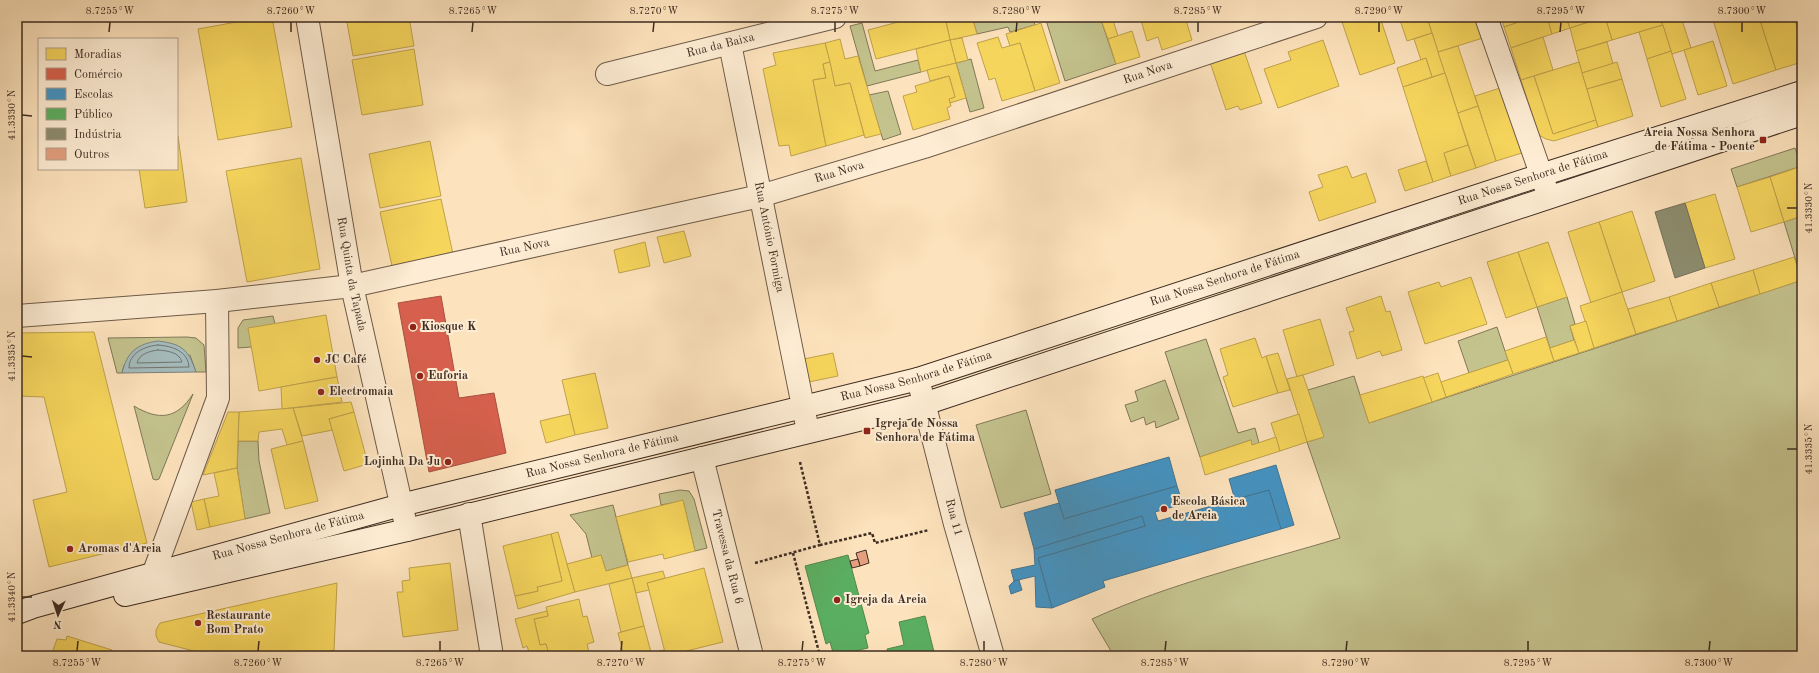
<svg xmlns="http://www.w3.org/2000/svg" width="1819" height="673" font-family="'Old Standard TT',serif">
<rect width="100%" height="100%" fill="#fde3bd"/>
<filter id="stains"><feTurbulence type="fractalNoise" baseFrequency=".005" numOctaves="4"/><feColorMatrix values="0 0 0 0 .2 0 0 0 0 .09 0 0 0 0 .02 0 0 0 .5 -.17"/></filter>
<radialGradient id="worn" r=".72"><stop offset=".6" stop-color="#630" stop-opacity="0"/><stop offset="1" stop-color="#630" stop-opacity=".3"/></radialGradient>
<g fill="#c4c38e" stroke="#817858">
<path d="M972 17H1033L1035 25 1010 32 1008 27 977 34Z"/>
<path d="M1045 17H1100L1116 64 1065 81Z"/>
<path d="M862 23 875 71 918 60 921 72 867 86 850 26Z"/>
<path d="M971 59 984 108 970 112 956 63Z"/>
<path d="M888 91 901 134 883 140 869 95Z"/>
<path d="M1795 148 1802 166 1737 187 1731 169Z"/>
<path d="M1802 216V269L1799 271 1784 222Z"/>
<path d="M1802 280V656H1114L1092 619C1171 583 1257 563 1340 538L1307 442 1323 437 1308 390 1354 376 1369 423Z"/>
<path d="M1567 297 1575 324 1570 326 1574 340 1550 348 1537 307Z"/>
<path d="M273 316 275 324 251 347 238 348V328L243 320Z"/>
<path d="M1497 327 1508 360 1469 373 1458 341Z"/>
<path d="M187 337 196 338 204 345 206 372H196L190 355 124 365 122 373H117L108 338Z"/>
<path d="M1206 339 1238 433 1255 428 1259 443 1252 445 1251 440 1200 457 1165 352Z"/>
<path d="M1165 380 1179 419 1156 428 1155 421 1146 425 1144 417 1131 422 1125 405 1138 401 1135 391Z"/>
<path d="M193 394 159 479 156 480 153 479 134 406C159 421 177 419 193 394Z"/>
<path d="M1026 410 1051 494 1001 508 976 425Z"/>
<path d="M238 441H258L259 461 270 513 245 519 237 468Z"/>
<path d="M680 490 689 491 694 499 707 548 695 551 683 501 661 505 659 494Z"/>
<path d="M613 505 628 565 606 571 601 555 592 558 586 534 570 515Z"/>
</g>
<path fill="#a4bbbc" stroke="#7b827e" d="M158 341C182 344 188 349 196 372L122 373C127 352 137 344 158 341Z"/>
<g fill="#f6d55c" stroke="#bfa24a">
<path d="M264 17H272L292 127 218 140 198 29Z"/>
<path d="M346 17H409L414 46 353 56Z"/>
<path d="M945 17H972L977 34 950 40Z"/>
<path d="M945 17 950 40 876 59 868 30 917 17Z"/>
<path d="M1100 17H1112L1118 36 1108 39Z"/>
<path d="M1140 17H1185L1192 40 1162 50 1158 37 1147 41Z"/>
<path d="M1205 17H1222L1206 22Z"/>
<path d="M1346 17H1380L1395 63 1360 75 1341 19Z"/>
<path d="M1399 17H1427L1432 33 1407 41Z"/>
<path d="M1427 17H1476L1483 38 1438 52Z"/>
<path d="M1501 17H1531V18L1504 27Z"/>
<path d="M1534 17H1547L1552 34 1511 48 1504 27Z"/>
<path d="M1547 17H1566L1570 28 1552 34Z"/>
<path d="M1566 17H1604L1570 28Z"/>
<path d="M1605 17H1660L1663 25 1612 40Z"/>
<path d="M1605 17 1612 40 1576 51 1570 28Z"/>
<path d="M1660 17H1681L1691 48 1672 54Z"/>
<path d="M1712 17H1759L1776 70 1733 84Z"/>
<path d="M1759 17H1794L1802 41V62L1776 70Z"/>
<path d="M1794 17H1802V41Z"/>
<path d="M1041 23 1060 83 1035 91 1020 43 1010 46 1006 34Z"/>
<path d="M1663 25 1671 51 1647 59 1639 32Z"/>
<path d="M1132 31 1140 57 1116 64 1108 39Z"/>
<path d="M1432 33 1445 73 1432 77 1426 58 1421 60 1414 39Z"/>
<path d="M998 37 1002 48 1020 43 1035 91 1002 101 995 78 989 80 977 43Z"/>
<path d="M1543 37 1553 70 1521 80 1511 48Z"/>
<path d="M962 38 968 60 956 63 950 40Z"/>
<path d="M840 39 845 59 858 56 881 134 865 138 850 83 835 86 825 43Z"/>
<path d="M950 40 956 63 921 72 916 49Z"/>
<path d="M1323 40 1339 86 1278 108 1264 69 1291 60 1288 52Z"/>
<path d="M1713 41 1727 86 1698 95 1684 50Z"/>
<path d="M1607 42 1613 64 1582 73 1576 51Z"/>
<path d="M825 43 830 62 823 64 826 78 813 80 826 146 791 156 789 145 779 146 763 69 776 65 773 53Z"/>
<path d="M1458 46 1478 106 1458 113 1438 52Z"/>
<path d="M414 49 423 105 362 115 352 60Z"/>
<path d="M1244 51 1262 103 1240 110 1238 106 1226 110 1210 62Z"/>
<path d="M1671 51 1686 99 1661 107 1647 59Z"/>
<path d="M1426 58 1432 77 1403 87 1397 68Z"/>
<path d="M830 62 835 86 850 83 864 135 826 146 813 80 826 78 823 64Z"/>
<path d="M1579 62 1596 120 1553 134 1534 76Z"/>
<path d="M1617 62 1622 79 1587 89 1582 73Z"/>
<path d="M956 63 966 98 950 103 949 99 955 97 949 76 930 81 927 70Z"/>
<path d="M1445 73 1468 145 1444 153 1451 176 1433 182 1403 87Z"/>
<path d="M949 76 955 97 949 99 951 106 947 108 950 119 913 130 903 96 917 92 915 86Z"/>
<path d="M1534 76 1553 134 1596 120 1598 127 1554 141 1546 139 1539 135 1521 80Z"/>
<path d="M1622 79 1633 116 1598 127 1587 89Z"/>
<path d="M1500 88 1522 153 1496 161 1475 96Z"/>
<path d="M1478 106 1496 161 1476 168 1458 113Z"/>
<path d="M178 136 187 202 145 208 139 169H177Z"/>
<path d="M430 141 441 196 380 208 369 154Z"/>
<path d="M1468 145 1476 168 1451 176 1444 153Z"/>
<path d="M301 158 320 269 247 282 226 171Z"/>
<path d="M1426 161 1433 182 1405 191 1398 170Z"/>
<path d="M1347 166 1352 178 1366 173 1376 202 1319 221 1309 192 1323 187 1318 175Z"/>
<path d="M1802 166V216L1784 222 1770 177Z"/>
<path d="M1770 177 1784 222 1751 232 1737 187Z"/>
<path d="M1715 194 1735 259 1705 268 1685 203Z"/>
<path d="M441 199 453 254 392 266 380 212Z"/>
<path d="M1632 211 1655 281 1622 292 1599 222Z"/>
<path d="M1599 222 1622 292 1591 303 1568 232Z"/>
<path d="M684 231 691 256 664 263 657 237Z"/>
<path d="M645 242 650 266 619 273 614 250Z"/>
<path d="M1548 242 1567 297 1537 307 1518 252Z"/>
<path d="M1518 252 1537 307 1506 318 1487 262Z"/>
<path d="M1794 257 1802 280 1760 294 1753 270Z"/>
<path d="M1753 270 1760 294 1719 307 1711 283Z"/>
<path d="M1471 277 1487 324 1425 344 1408 292 1439 282 1441 287Z"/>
<path d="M1711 283 1719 307 1677 321 1669 297Z"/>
<path d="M1622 292 1636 334 1594 348 1580 306Z"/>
<path d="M1381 296 1386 312 1390 311 1402 350 1382 356 1380 351 1357 359 1349 332 1354 331 1346 308Z"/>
<path d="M1669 297 1677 321 1636 334 1628 309Z"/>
<path d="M326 315 337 377 259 391 248 328Z"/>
<path d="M1320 319 1334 365 1297 377 1283 330Z"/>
<path d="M1586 321 1594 348 1579 353 1570 326Z"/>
<path d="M94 332 147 543 49 567 33 500 67 492 44 397 17 396V333Z"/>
<path d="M1546 337 1554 361 1513 374 1505 351Z"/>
<path d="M1255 338 1262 358 1266 356 1278 393 1233 407 1223 377 1228 375 1220 349Z"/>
<path d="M1574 340 1579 353 1554 361 1550 348Z"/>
<path d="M833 353 838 376 809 382 804 359Z"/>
<path d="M1278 353 1290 390 1278 393 1266 356Z"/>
<path d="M1508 360 1513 374 1446 397 1441 382Z"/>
<path d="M595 373 608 428 575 435 562 380Z"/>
<path d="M1438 373 1446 397 1432 402 1423 378Z"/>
<path d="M1303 375 1324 437 1307 442 1287 379Z"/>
<path d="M1423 376 1432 402 1369 423 1360 395Z"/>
<path d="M337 377 342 402 282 409 281 387Z"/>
<path d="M351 402 354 412 329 419 333 430 302 436 293 408Z"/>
<path d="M293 408 303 441 287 445 282 429 259 432 258 441H238L239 412Z"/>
<path d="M228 412H239L237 468 203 475Z"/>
<path d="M354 412 368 464 344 471 329 419Z"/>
<path d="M570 414 575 435 546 443 540 421Z"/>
<path d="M1299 414 1307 442 1280 451 1271 423Z"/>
<path d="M1276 437 1280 451 1205 475 1200 457 1251 440 1252 445Z"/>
<path d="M303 441 318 501 285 509 271 449Z"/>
<path d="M237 468 245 519 210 527 204 499 219 496 214 473Z"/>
<path d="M204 499 210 527 197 530 191 502Z"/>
<path d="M683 500 695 551 664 559 663 554 628 562 616 517Z"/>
<path d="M558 532 575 592 518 609 515 596 538 591 537 587 562 581 551 534Z"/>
<path d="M551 534 562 581 537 587 538 591 515 596 503 546Z"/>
<path d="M601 555 606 571 628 565 632 578 575 592 567 564Z"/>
<path d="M450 563 458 630 403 637 397 592H403L402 581 410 580 409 568Z"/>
<path d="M704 568 723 642 666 656 647 583Z"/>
<path d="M663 571 665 578 647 583 649 590 636 593 632 578Z"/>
<path d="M632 578 644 626 621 632 609 584Z"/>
<path d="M337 583 334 650 314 656H213L159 642 156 636V630L160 623Z"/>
<path d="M579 599 583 617 587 616 594 642 587 644 590 656H549L546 644 540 645 534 619 548 616 546 607Z"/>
<path d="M547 611 548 616 534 619 540 645 546 644 548 651 530 655 527 646 523 648 515 619Z"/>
<path d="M644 626 652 656H624L618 633Z"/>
<path d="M67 636 112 650 109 656H62L52 653 57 639 66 640Z"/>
<path d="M664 650 666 656H652L651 653Z"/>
<path d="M548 651 549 656H530V655Z"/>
<path d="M462 652 463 656H427Z"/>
</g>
<path fill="#d6604d" stroke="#a85040" d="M441 296 459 398 494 393 506 453 429 472 398 303Z"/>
<g fill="#4393c3" stroke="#427492">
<path d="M1169 457 1177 486 1064 519 1055 490Z"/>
<path d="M1276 465 1294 525 1281 529 1269 490 1235 500 1229 479Z"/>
<path d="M1177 486 1183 504 1155 512 1158 521 1269 490 1281 529 1103 581 1105 587 1052 608 1038 558 1145 526 1142 516 1034 549 1024 513 1059 503 1064 519Z"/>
<path d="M1142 516 1145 526 1038 558 1052 608 1036 607 1035 576 1014 581 1011 570 1035 565 1034 549Z"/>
<path d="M1019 580 1022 590 1011 594 1009 586 1014 581Z"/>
</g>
<g fill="#5aae61" stroke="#52874e">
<path d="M848 555 869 633 865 635 868 648 834 656 830 642 826 644 805 566Z"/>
<path d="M925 616 935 656H889L887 649 904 645 899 622Z"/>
</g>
<path fill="#8c8c6e" stroke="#756f57" d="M1685 203 1705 268 1675 278 1655 212Z"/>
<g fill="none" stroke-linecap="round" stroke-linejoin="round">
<g stroke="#71746e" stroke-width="1">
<path d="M158 345C172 346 188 351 189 367L129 368C129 353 145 346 158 345Z"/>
<path d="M158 350C168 351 179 352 182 362L137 363C139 354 150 351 158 350Z"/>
</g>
</g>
<g fill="#e49f7f" stroke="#3e2c21">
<path d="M866 550 869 563 860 566 856 553Z"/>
<path d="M858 559 860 566 852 568 850 561Z"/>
</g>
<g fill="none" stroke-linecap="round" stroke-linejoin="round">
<g stroke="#6e5a48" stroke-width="24">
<g id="street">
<path id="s1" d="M307 17 352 286 407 530"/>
<path d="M1486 17 1549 197"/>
<path id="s2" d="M730 44 808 431"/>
<path id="s3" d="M607 74 835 17"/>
<path id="s4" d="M17 316 217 301 352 286 760 196 924 147 1316 17"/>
<path id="s5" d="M918 379 955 524 993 656"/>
<path id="s6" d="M702 458 752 656"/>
<path d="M469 514 492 656"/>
<path d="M154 572 218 398 217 301"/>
</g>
</g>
<g stroke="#3e2c21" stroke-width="24">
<g id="secondary">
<path d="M125 595 407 530 924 404 1802 114"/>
<path id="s7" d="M17 613 33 607 401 505 918 379 1541 175 1802 92"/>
</g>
</g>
<g stroke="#3e2c21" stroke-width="2.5" stroke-dasharray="3 2" stroke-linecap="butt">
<path d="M800 462 820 545 872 533 875 543 929 530"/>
<path d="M793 553 820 656"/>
<path d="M755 563 820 545"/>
</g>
<use href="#street" stroke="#feedd4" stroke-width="22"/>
<use href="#secondary" stroke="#feedd4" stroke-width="22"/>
</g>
<path fill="none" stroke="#3e2c21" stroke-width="1.5" d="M109 32 110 22M291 32V22M472 32 473 22M653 32 654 22M835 32V22M1016 32 1017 22M1198 32V22M1379 32V22M1560 32 1561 22M1742 32V22M22 115 32 116M1787 208H1797M22 356 32 357M1787 449H1797M22 597H32M77 651 78 641M258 651 259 641M440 651V641M621 651 622 641M802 651 803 641M984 651V641M1165 651 1166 641M1346 651 1347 641M1528 651V641M1709 651 1710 641"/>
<g fill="#8f2418" stroke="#feedd4" stroke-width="1.5">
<rect x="1759" y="136" width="8" height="8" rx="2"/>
<circle cx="413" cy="327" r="4"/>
<circle cx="317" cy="360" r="4"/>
<circle cx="420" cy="376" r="4"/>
<circle cx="321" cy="392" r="4"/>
<rect x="863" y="427" width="8" height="8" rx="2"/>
<circle cx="448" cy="462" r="4"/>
<circle cx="1164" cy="509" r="4"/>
<circle cx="70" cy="549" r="4"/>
<circle cx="837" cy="600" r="4"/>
<circle cx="198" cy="623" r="4"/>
</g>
<g text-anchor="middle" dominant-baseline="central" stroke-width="4" stroke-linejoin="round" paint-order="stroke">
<g font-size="12" fill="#3e2c21" stroke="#feedd4">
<text stroke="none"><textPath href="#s3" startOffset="117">Rua da Baixa</textPath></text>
<text stroke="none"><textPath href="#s4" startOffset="1161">Rua Nova</textPath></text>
<text stroke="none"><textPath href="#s4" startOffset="837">Rua Nova</textPath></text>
<text stroke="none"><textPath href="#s7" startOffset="1578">Rua Nossa Senhora de Fátima</textPath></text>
<text stroke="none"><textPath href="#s2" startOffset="197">Rua António Formiga</textPath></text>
<text stroke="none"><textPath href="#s4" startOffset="513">Rua Nova</textPath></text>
<text stroke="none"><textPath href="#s1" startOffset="261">Rua Quinta da Tapada</textPath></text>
<text stroke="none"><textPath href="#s7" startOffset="1254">Rua Nossa Senhora de Fátima</textPath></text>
<text stroke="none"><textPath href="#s7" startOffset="930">Rua Nossa Senhora de Fátima</textPath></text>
<text stroke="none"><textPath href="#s7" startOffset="606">Rua Nossa Senhora de Fátima</textPath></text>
<text stroke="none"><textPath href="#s5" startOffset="143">Rua 11</textPath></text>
<text stroke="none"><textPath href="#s7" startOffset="282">Rua Nossa Senhora de Fátima</textPath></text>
<text stroke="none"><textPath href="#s6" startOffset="102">Travessa da Rua 6</textPath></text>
</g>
<g font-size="12" font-weight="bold" fill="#3e2c21" stroke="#feedd4" text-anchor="start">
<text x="1755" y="133" text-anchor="end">Areia Nossa Senhora<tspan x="1755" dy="14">de Fátima - Poente</tspan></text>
<text x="421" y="327">Kiosque K</text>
<text x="325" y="360">JC Café</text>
<text x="428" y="376">Euforia</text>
<text x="329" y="392">Electromaia</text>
<text x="875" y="424">Igreja de Nossa<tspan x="875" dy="14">Senhora de Fátima</tspan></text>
<text x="440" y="462" text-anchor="end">Lojinha Da Ju</text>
<text x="1172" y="502">Escola Básica<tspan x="1172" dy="14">de Areia</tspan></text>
<text x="78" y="549">Aromas d'Areia</text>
<text x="845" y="600">Igreja da Areia</text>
<text x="206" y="616">Restaurante<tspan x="206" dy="14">Bom Prato</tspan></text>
</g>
</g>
<rect width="1819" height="673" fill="none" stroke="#fde3bd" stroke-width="44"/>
<rect x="38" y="38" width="140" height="132" fill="#feedd4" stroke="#b1a08c"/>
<rect x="46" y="48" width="20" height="12" fill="#f6d55c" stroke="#b1a08c"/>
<text x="74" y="58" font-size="12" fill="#3e2c21">Moradias</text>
<rect x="46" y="68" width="20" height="12" fill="#d6604d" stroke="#b1a08c"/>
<text x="74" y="78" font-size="12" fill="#3e2c21">Comércio</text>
<rect x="46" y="88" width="20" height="12" fill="#4393c3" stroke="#b1a08c"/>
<text x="74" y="98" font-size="12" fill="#3e2c21">Escolas</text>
<rect x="46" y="108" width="20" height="12" fill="#5aae61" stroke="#b1a08c"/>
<text x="74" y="118" font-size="12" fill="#3e2c21">Público</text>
<rect x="46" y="128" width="20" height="12" fill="#8c8c6e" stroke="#b1a08c"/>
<text x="74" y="138" font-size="12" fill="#3e2c21">Indústria</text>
<rect x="46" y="148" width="20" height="12" fill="#e49f7f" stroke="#b1a08c"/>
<text x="74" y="158" font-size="12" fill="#3e2c21">Outros</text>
<g transform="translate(58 615) rotate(183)" stroke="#feedd4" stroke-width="3" paint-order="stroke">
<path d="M0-3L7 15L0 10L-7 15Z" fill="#3e2c21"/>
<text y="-6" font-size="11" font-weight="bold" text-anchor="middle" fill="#3e2c21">N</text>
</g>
<rect x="22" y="22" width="1775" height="629" fill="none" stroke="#3e2c21" stroke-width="1.5"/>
<g font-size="10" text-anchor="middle" fill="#3e2c21">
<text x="110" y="14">8.7255°W</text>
<text x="291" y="14">8.7260°W</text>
<text x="473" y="14">8.7265°W</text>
<text x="654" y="14">8.7270°W</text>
<text x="835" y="14">8.7275°W</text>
<text x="1017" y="14">8.7280°W</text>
<text x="1198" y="14">8.7285°W</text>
<text x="1379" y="14">8.7290°W</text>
<text x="1561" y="14">8.7295°W</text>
<text x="1742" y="14">8.7300°W</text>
<text transform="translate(11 115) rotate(-90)" y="4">41.3330°N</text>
<text transform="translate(1808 208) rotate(-90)" y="4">41.3330°N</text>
<text transform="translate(11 356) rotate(-90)" y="4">41.3335°N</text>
<text transform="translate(1808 449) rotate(-90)" y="4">41.3335°N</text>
<text transform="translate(11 597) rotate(-90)" y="4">41.3340°N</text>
<text x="77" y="666">8.7255°W</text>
<text x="258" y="666">8.7260°W</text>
<text x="440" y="666">8.7265°W</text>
<text x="621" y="666">8.7270°W</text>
<text x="802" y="666">8.7275°W</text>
<text x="984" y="666">8.7280°W</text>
<text x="1165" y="666">8.7285°W</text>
<text x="1346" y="666">8.7290°W</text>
<text x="1528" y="666">8.7295°W</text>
<text x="1709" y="666">8.7300°W</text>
</g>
<rect width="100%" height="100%" filter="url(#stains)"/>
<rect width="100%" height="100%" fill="url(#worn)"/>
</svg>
